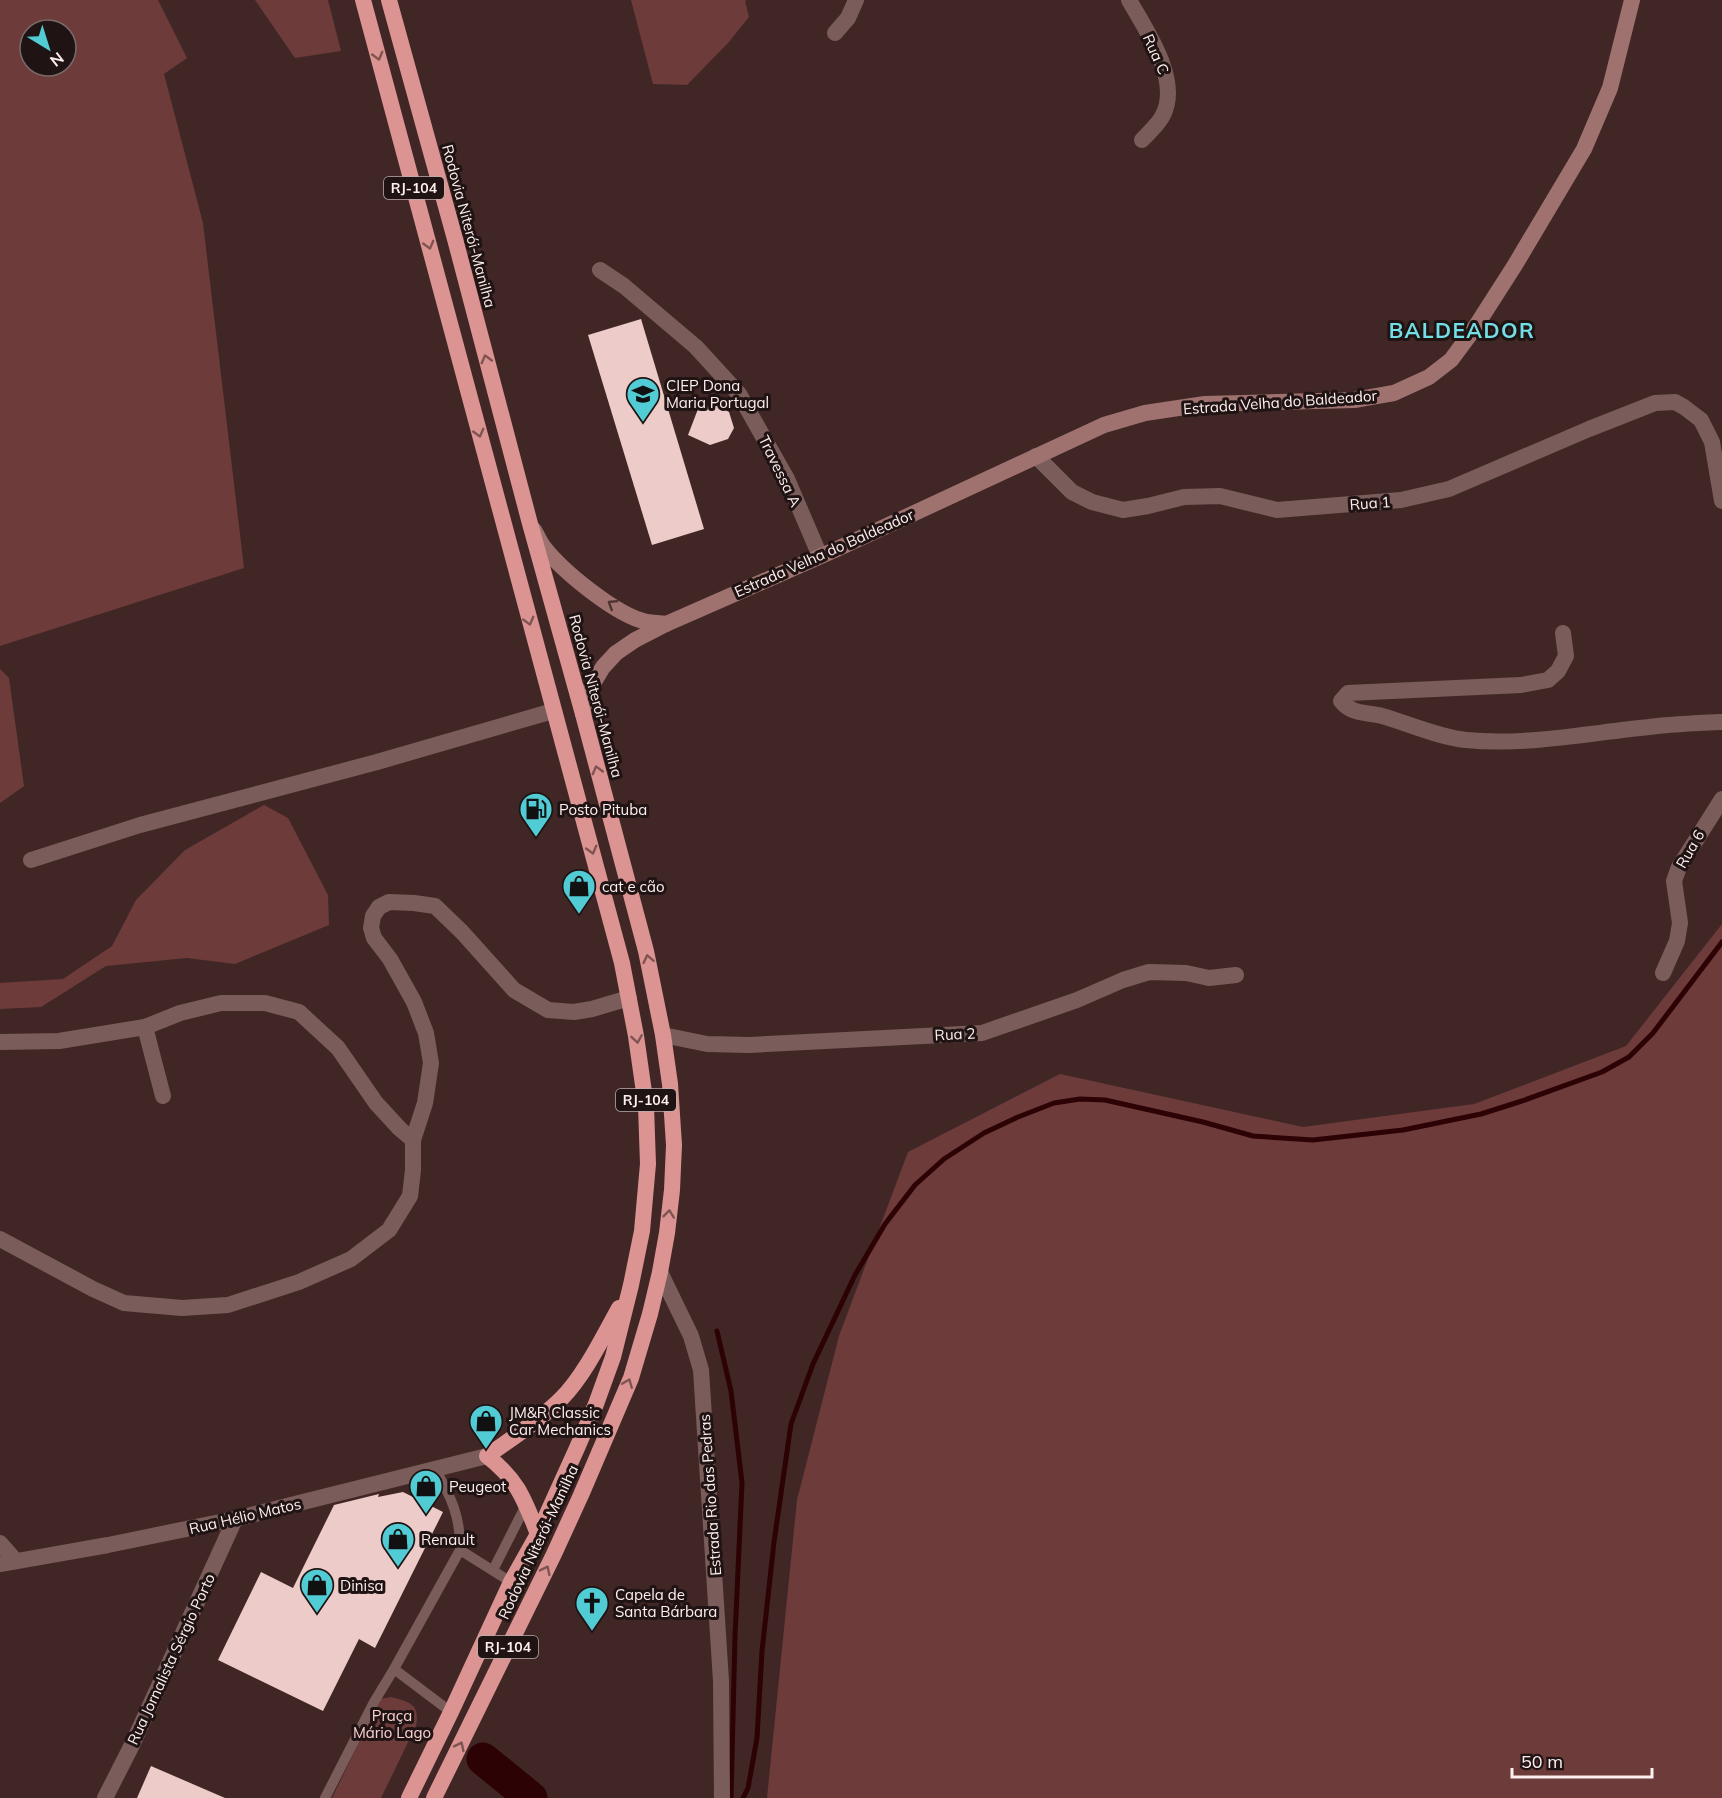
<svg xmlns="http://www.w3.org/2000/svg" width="1722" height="1798" font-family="Mulish,sans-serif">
<rect width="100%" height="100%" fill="#402726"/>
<g fill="#6d3b3a" fill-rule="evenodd">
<path d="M0 0H158L187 58 164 74 203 223 244 568 0 646ZM30 30H66V66H30Z"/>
<path d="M255 0H328L341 51 295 58Z"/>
<path d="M631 0H747L745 1 749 17 728 43 687 85 653 84Z"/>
<path d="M0 669 9 678 24 786 0 803Z"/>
<path d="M264 805 288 818 328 895 329 925 235 964 187 958 106 966 41 1007 0 1009V983L63 979 112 946 136 900 185 850Z"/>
<path d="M1722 924V1798H767L797 1500 839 1336 908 1152 1060 1074 1303 1127 1474 1104 1626 1046Z"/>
<path d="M391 1697C410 1702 420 1704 416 1726L381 1798H332L380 1699Z"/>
</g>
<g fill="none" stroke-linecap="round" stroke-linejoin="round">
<g stroke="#2c0205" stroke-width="5">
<path d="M717 1331 731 1391 742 1483 735 1636 731 1798"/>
<path d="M743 1798 748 1788 757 1738 762 1651 774 1542 791 1424 813 1364 855 1275 885 1224 915 1185 944 1159 984 1133 1018 1117 1054 1103 1080 1099 1105 1100 1203 1122 1253 1136 1313 1140 1403 1130 1481 1114 1522 1101 1602 1072 1629 1057 1653 1033 1722 942"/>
</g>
<path stroke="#2c0205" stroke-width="33" d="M483 1759 531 1798"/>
</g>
<g fill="#edcbc9">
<path d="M641 319 704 529 652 545 588 335Z"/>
<path d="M714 404 729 412 734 428 728 439 710 445 688 435 698 409Z"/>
<path d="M403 1492 443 1512 375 1648 359 1639 323 1711 218 1660 261 1572 293 1588 334 1505 379 1494 378 1497Z"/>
<path d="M151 1766 225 1798H137Z"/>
</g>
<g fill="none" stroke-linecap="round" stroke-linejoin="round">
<g stroke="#7a5d5b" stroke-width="10">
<path d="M460 1550 511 1582"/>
<path d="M493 1570 526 1505"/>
<path d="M394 1669 451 1712"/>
<path d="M325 1798 374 1702 394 1669 460 1550C461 1518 451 1496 435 1469"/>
</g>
<g stroke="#7a5d5b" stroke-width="16">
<path d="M1129 0C1146 30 1181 80 1163 115 1159 124 1149 132 1142 140"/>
<path d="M835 33 848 18 856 0"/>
<path d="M600 270 624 286 696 347 739 394 787 479 820 556"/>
<path d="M1036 456 1072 492 1092 502 1123 510 1148 506 1184 497 1220 496 1277 510 1401 500 1449 489 1589 429 1655 403 1675 402 1684 407 1701 420 1712 442 1722 501"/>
<path d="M1563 633 1566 656 1558 671 1548 680 1521 685 1348 693 1341 701C1352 715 1367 712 1382 716 1410 724 1438 737 1466 740 1527 746 1588 733 1649 727 1673 724 1698 723 1722 722"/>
<path d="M31 860 140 825 377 762 553 711"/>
<path d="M1663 973 1677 941 1680 923 1674 881 1679 867 1722 799"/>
<path d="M145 1027 163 1096"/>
<path d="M663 1035 707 1044 749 1045 982 1033 1077 1000 1123 980 1149 972 1186 973 1209 978 1236 975"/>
<path d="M0 1042 59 1041 145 1027 180 1013 221 1003H265L299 1012 338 1048 376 1103 400 1129 413 1140"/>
<path d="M0 1239 93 1289 124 1303 182 1308 228 1305 299 1282 351 1259 389 1230 410 1196 413 1170V1140L425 1103 431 1063 426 1033 414 1002 390 959 374 938 371 928 373 916 379 907 389 902 414 903 435 906 462 932 514 990 548 1010 574 1012 592 1009 629 998"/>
<path d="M660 1272 691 1336 701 1370 721 1681 722 1798"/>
<path d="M0 1543 15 1560"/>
<path d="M105 1798 132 1745 235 1519"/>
</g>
<path stroke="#7a5d5b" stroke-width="16" d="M0 1564 108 1545 235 1519 487 1456"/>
<g stroke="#9f726f" stroke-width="16">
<path d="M534 530C537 535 540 542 543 546 562 571 617 616 647 622 653 623 660 623 666 624"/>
<path d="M583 714 591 687 603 667 616 653 635 640 666 624 837 549 1104 425 1145 413 1205 404 1354 400 1394 393 1429 377 1451 360 1474 329 1515 265 1584 149 1610 88 1632 0"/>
</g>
<g stroke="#dc9492" stroke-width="16">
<path d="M363 0 622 963 636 1036 646 1106 648 1164 642 1231 631 1285 613 1357 596 1404 577 1448 538 1534 511 1582 451 1712 409 1798"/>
<path d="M389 0 455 239 529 520 583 714 646 951 663 1035 670 1084 674 1145 672 1190 667 1233 660 1272 650 1314 631 1378 581 1495 554 1554 434 1798"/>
<path d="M538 1534C524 1499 518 1480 487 1456 512 1438 539 1421 561 1399 584 1376 603 1337 619 1308"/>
</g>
</g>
<defs><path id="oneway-chevron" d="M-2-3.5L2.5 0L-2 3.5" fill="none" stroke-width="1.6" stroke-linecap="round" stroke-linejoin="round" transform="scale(1.5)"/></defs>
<g stroke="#7e5452">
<use href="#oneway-chevron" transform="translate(378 56) rotate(75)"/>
<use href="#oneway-chevron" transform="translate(429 245) rotate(75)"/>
<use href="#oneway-chevron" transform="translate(486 359) rotate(-105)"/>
<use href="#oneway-chevron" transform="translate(479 433) rotate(75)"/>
<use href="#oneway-chevron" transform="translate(529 621) rotate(75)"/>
<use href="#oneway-chevron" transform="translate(597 770) rotate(-105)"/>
<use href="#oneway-chevron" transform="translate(592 850) rotate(75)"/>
<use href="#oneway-chevron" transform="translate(648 959) rotate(-102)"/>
<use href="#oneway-chevron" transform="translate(637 1039) rotate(81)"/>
<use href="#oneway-chevron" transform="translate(669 1214) rotate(-84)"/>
<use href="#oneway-chevron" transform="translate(628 1383) rotate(-68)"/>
<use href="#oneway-chevron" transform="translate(546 1570) rotate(-64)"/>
<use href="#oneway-chevron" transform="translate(460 1746) rotate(-64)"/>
</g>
<use stroke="#4c3533" href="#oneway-chevron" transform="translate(612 604) rotate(-148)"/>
<defs>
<g id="school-pin" transform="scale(1.725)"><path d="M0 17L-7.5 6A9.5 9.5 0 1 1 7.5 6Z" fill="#51ccd4" stroke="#1f1413"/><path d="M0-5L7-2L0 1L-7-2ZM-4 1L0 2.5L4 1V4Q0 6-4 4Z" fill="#111"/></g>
<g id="fuel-pin" transform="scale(1.725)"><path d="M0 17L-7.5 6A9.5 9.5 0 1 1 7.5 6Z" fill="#51ccd4" stroke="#1f1413"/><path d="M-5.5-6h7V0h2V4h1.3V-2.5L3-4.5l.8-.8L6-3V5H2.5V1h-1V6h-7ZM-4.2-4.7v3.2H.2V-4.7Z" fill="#111"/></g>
<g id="shop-pin" transform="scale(1.725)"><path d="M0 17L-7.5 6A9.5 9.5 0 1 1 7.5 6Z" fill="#51ccd4" stroke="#1f1413"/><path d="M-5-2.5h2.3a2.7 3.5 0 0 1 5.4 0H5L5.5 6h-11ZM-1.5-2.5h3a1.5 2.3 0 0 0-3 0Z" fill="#111"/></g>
<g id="church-pin" transform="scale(1.725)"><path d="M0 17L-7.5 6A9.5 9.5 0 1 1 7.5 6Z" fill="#51ccd4" stroke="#1f1413"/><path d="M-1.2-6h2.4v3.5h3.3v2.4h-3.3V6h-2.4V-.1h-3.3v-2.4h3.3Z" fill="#111"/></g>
</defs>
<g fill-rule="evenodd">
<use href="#school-pin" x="643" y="394"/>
<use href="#fuel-pin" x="536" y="809"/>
<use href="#shop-pin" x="579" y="886"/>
<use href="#shop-pin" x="486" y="1421"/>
<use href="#shop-pin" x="426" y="1486"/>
<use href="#shop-pin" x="398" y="1539"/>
<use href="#shop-pin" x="317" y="1585"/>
<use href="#church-pin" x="592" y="1603"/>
</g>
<g text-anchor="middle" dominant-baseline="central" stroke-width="6" stroke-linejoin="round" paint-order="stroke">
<g fill="#1f1413" stroke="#baadac" stroke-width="1.5">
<rect x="384" y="177" width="60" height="22" rx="4.5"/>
<rect x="616" y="1089" width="60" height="22" rx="4.5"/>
<rect x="478" y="1636" width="60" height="22" rx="4.5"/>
</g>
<g font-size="14" font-weight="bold" fill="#fdefee">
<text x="414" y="188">RJ-104</text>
<text x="646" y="1100">RJ-104</text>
<text x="508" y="1647">RJ-104</text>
</g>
<g font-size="15" fill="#fdefee" stroke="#1f1413">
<text transform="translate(1156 54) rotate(66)">Rua C</text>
<text transform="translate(469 226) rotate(75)">Rodovia Niterói-Manilha</text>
<text transform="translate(1280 402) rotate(-4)">Estrada Velha do Baldeador</text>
<text transform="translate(780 471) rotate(64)">Travessa A</text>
<text transform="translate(1370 503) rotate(-4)">Rua 1</text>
<text transform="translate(824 553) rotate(-24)">Estrada Velha do Baldeador</text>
<text transform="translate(596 696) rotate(75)">Rodovia Niterói-Manilha</text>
<text transform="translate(1690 849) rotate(-60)">Rua 6</text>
<text transform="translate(955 1034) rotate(-3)">Rua 2</text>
<text transform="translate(710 1495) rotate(-94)">Estrada Rio das Pedras</text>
<text transform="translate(245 1516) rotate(-13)">Rua Hélio Matos</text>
<text transform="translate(538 1542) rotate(-65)">Rodovia Niterói-Manilha</text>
<text transform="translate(171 1659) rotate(-65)">Rua Jornalista Sérgio Porto</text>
</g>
<g font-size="15" fill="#fdefee" stroke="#1f1413" text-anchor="start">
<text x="666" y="385">CIEP Dona<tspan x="666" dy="17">Maria Portugal</tspan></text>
<text x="559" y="809">Posto Pituba</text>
<text x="602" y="886">cat e cão</text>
<text x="509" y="1412">JM&amp;R Classic<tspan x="509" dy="17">Car Mechanics</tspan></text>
<text x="449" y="1486">Peugeot</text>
<text x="421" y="1539">Renault</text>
<text x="340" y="1585">Dinisa</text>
<text x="615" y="1594">Capela de<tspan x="615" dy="17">Santa Bárbara</tspan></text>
</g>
<g font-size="15" fill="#fcd2d0" stroke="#1f1413">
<text x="392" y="1715">Praça<tspan x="392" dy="17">Mário Lago</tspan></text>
</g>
<g font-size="21" font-weight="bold" letter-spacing="1.5" fill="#72dee6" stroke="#1f1413">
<text x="1462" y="330">BALDEADOR</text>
</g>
</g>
<g transform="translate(48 48) rotate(142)"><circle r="28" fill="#1f1413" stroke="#786c6b" stroke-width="1.5"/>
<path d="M0-4.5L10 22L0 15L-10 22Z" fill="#51ccd4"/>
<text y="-9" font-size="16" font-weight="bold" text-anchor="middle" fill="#fdefee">N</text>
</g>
<path d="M1512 1768v9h140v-9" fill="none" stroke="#fdefee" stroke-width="3"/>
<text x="1521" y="1768" font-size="18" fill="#fdefee" stroke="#1f1413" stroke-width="4.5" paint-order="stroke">50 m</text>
</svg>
